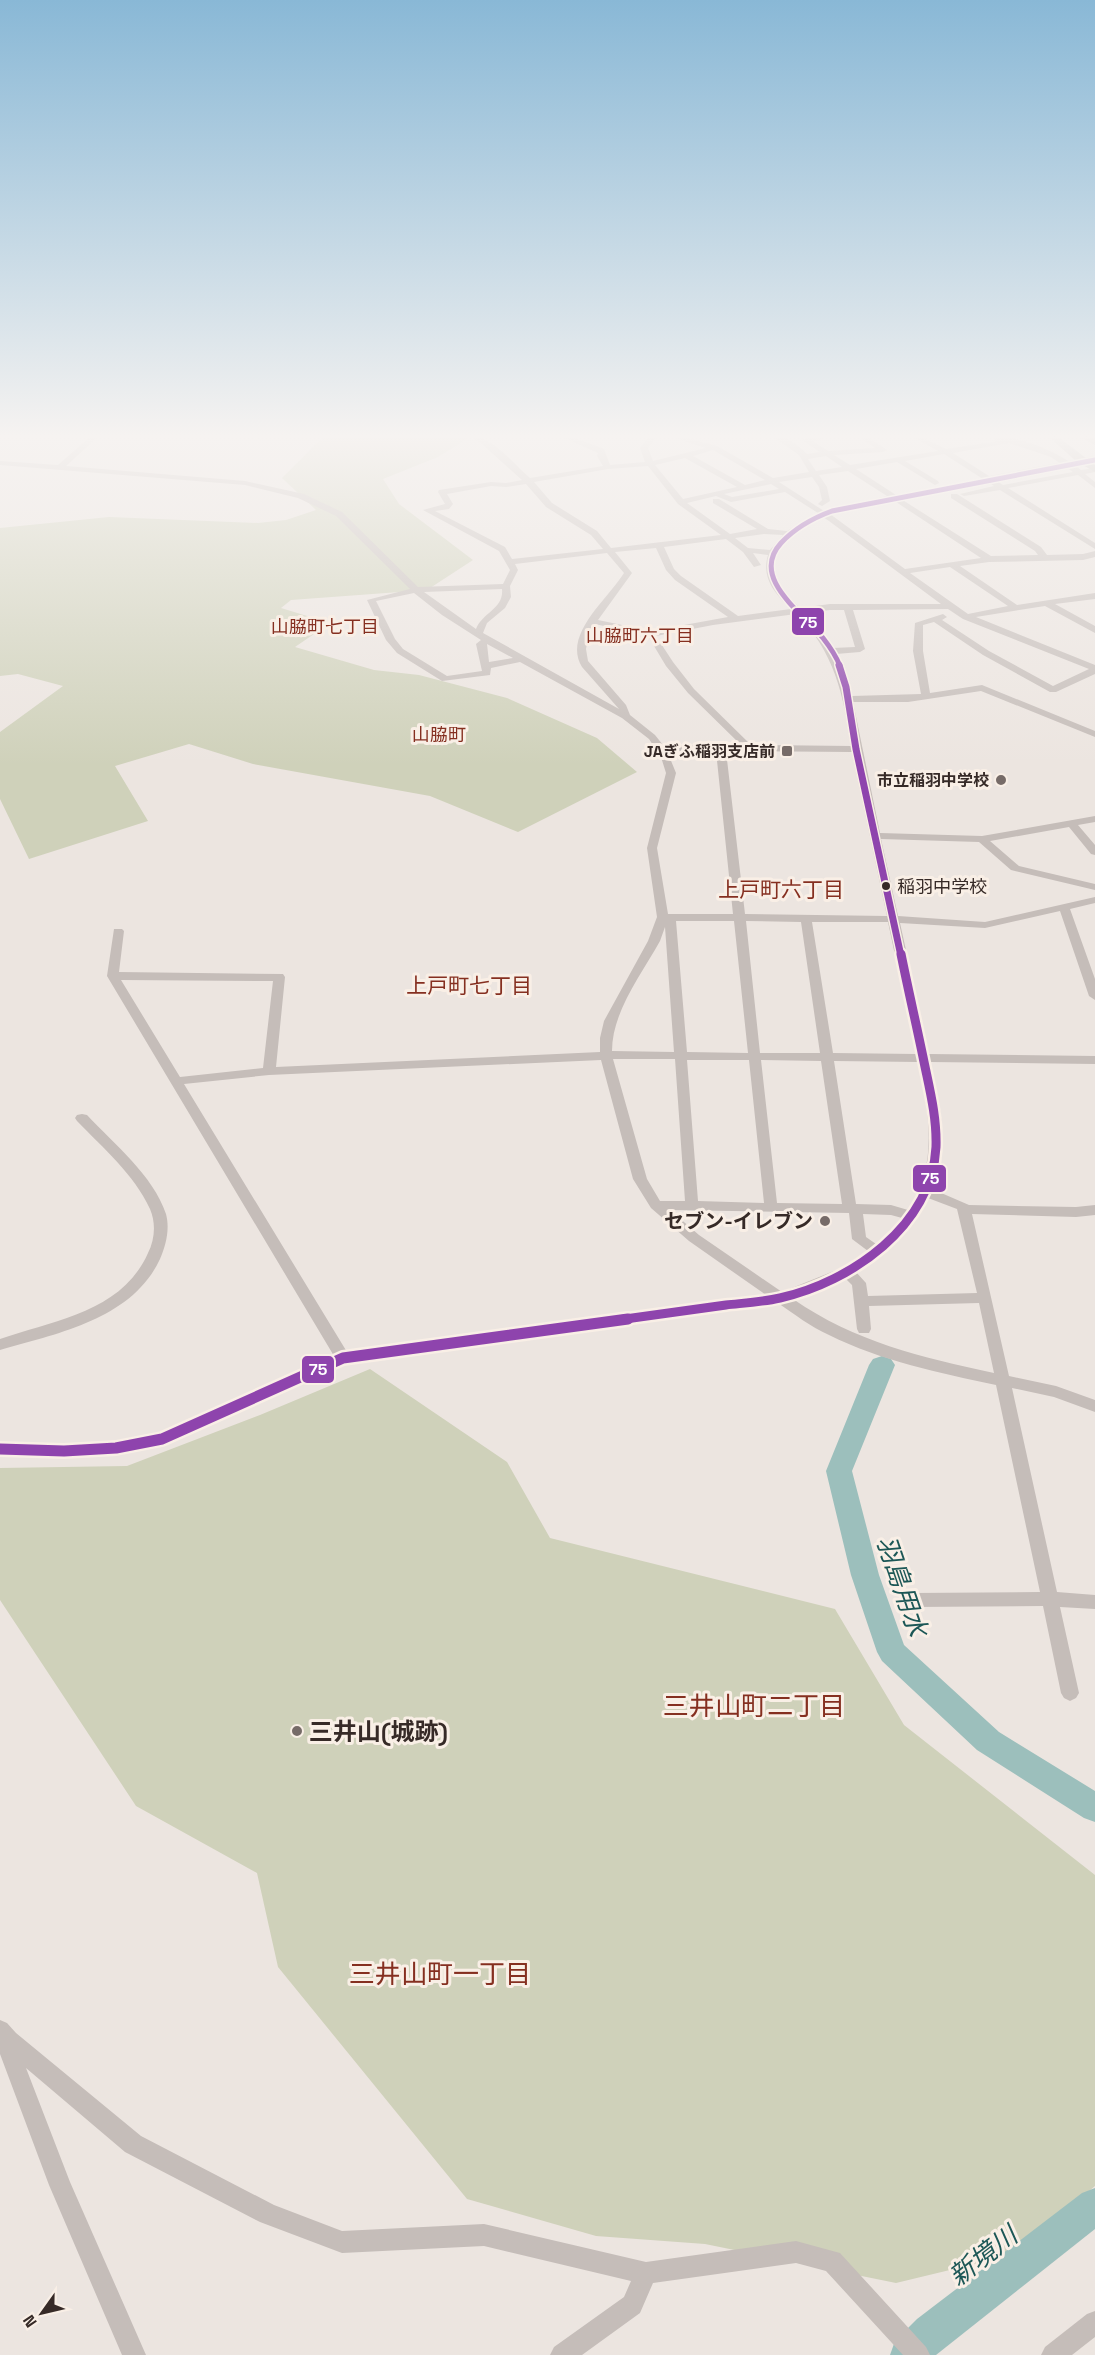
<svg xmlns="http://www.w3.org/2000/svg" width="1095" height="2355" font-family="'Space Grotesk','Noto Sans JP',sans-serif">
<rect width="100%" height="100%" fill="#ece5e0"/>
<g fill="#cfd1ba">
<path d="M328 436H462L467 439 438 457 383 479 399 504 473 560 427 590 291 600 281 608 330 623 295 647 374 670 419 675 507 698 597 738 637 772 518 832 430 796 253 764 189 744 115 766 148 821 29 859 0 799V732L63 686 18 674 0 676V528L109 517 258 523 286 520 316 510 282 478 319 441Z"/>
<path d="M370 1369 507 1462 550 1538 835 1609 904 1725 1095 1875V2186L1012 2255 896 2283 705 2244 596 2236 467 2199 278 1967 257 1873 136 1806 0 1600V1468L127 1466 260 1415Z"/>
</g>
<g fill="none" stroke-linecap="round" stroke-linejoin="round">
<g fill="#9cbfbc" fill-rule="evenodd">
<path d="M882 1356 891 1359 895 1365 852 1471 879 1575 904 1645 999 1732 1095 1791V1822L1084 1818 977 1750 882 1661 877 1652 851 1575 826 1471 869 1365 873 1359Z"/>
<path d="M1095 2188V2229L936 2355H890L895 2341 917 2319 1082 2193Z"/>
</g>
<g fill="#c5bdb9" fill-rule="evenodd">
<path d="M91 436H99L66 466 245 481 304 494 342 512 418 587 503 584 510 570 499 551 423 510 445 504 438 492 439 490 491 482 506 483 522 480 482 444 470 436C493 436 513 464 530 478L603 466 597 456 598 453 560 436H569L604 449 610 465 645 462 640 448 649 436H657L648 448 653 461 706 448 669 436H680L717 446 773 478 809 472 799 455 772 436C786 436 797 444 807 454L820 452 802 440 818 436H833L813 441 828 451 875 448 858 436H866L887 450 883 452 834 455 850 465 938 451 911 436H919L946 449 999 441 988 436C1016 434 1060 452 1081 470L1095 468V472L1085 474 1095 482V488L1078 475 1008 488 1095 543V549L1000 490 964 496 960 494 994 486 988 482 901 499 991 556 1038 555 1035 551 951 498V494H957L1041 547 1047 555 1083 554 1095 551V557L1083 560 989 562 960 566 1017 605 1095 593V599L1055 604 1095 626V633L1045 606 976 617 1095 665V674L1056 692H1050L983 655 934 622 923 625V651L930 693 982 685 1095 731V737L981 691 908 702H853L880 833 982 836 1095 816V822L1078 825 1095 845V855L1091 854 1069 827 990 841 1019 866 1095 884V890L1011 870 979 842 881 839 898 916 985 922 1095 897V903L1070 909 1095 979V1000L1089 996 1060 911 985 928 900 923 929 1054 1095 1056V1064L930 1062C940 1104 951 1148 932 1189L969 1205 1076 1207 1095 1205V1215L1076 1217 972 1214 1009 1376 1056 1386 1095 1400V1412L1054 1397 1012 1388 1057 1592 1095 1595V1609L1060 1607 1079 1693 1076 1698 1070 1701 1064 1698 1061 1693 1043 1606 913 1607 907 1605 905 1600 907 1595 913 1593 1040 1592 996 1385C940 1373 881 1361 829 1335 811 1327 794 1314 778 1303L346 1363 162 1445 116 1454 64 1457 0 1455V1443L64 1445 116 1442 159 1434 334 1356 107 976 114 929H122L124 931 119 972 283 974 285 977 276 1067 600 1052V1038L604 1021 648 941 657 917 647 848 666 773 661 757 649 739 622 718 520 662 491 668 490 675 442 681 397 653 386 640 367 600 410 589 336 516 298 498 245 485 0 465V461L58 465ZM1009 443 1051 457 1073 472 1003 485 953 453ZM713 450 765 480 745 485 693 456ZM944 454 983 479 896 495 856 469 897 462 935 485 939 483 938 481 905 461ZM826 456 842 467 816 471 808 459ZM685 458 737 487 683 499 655 465ZM648 466 678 504 721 535 611 548 597 531 552 503 534 482 608 469ZM848 471 887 496 824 511 779 482 812 477 819 487 822 500 818 504 822 506 830 501 827 487 819 475ZM526 484 546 507 591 535 603 549 512 559 505 547 435 511 449 509 453 504 447 494 491 486 506 487ZM771 484 779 489 732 497 724 494ZM785 492 818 513 787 531 768 529 719 499H713V503L757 529 730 534 687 503 716 496 731 502ZM893 500 981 558 905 569 830 514ZM823 517 829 521 941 604H830L800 608C755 567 773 538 823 517ZM764 534 783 535 770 550 748 548 735 538ZM726 539 743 552 754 567 761 565 753 553 768 555C761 578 775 594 791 609L738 616 681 576 674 569 664 547ZM656 548 666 570 675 580 728 617 651 631 598 620 632 573 615 552ZM607 553 624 573C608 599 562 635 582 667L619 709 483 633 487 623 505 608 511 597 510 586 518 570 515 564ZM950 567 1008 606 968 614 910 573ZM502 589C504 609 483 612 476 629L424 592ZM414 593 442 615 481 640 476 644 482 671 447 676 403 649 395 639 376 601ZM948 609 963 619 1089 669 1053 686 989 651 942 620 947 617 943 614 915 623 913 651 921 694 852 696 836 654 860 652 865 649 853 610ZM830 610H844L855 647 833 648 819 628 805 613ZM796 614C834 650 844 696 851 746L751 745 694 689 673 662 656 636 713 625ZM595 624 648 636 666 666 688 693 741 745H663L655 735 630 715 626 705 588 661 586 649 588 638ZM487 644 513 658 489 662ZM667 751H716L733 914H668L657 848 676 773ZM726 751 852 752 887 916 745 914ZM676 921H734L748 1053 687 1052ZM746 921 801 922 820 1053H760ZM812 922H888L916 1054 833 1053ZM665 927 674 1052 612 1051C612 1012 641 975 660 941ZM121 980 273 981 263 1068 180 1077ZM613 1059H675L685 1201H660L647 1179ZM601 1060 633 1179 651 1208 689 1241 766 1295 347 1352 184 1084 269 1075ZM687 1060H749L764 1203 698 1201ZM761 1060 821 1061 842 1204 777 1203ZM834 1061 918 1062C929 1113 939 1164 908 1210L891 1205 856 1204ZM928 1198 957 1209 977 1293 868 1296 866 1283 856 1272C887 1253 913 1230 928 1198ZM670 1210 849 1213 852 1239 868 1251 839 1269 782 1292 699 1235ZM863 1214 891 1215 902 1218 892 1231 876 1244 866 1237ZM845 1278 852 1285 857 1329 859 1333H869L871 1329 869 1306 979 1303 994 1373C921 1357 855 1342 793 1299Z"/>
<path d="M82 1114 87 1115C114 1144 153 1175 166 1214 170 1229 166 1245 160 1259 132 1319 59 1333 0 1350V1339C55 1320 122 1312 148 1253 155 1239 156 1223 150 1209 134 1174 103 1148 77 1121L75 1118 77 1115Z"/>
<path d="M0 2020 7 2023 16 2033 141 2136 274 2205 342 2231 484 2224 646 2262 796 2241 840 2253 926 2347 930 2355H903L826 2271 796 2263 653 2283 640 2313 582 2355H550L554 2347 624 2297 631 2281 484 2246 342 2253 260 2222 125 2152 26 2068 70 2182 146 2355H122L49 2185 0 2054Z"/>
<path d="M1095 2311V2337L1072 2355H1041L1045 2347 1087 2314Z"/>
</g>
<g fill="#b4aca8" fill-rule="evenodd">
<path d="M1048 436H1057L1095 465V472L1076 461Z"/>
<path d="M1078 436H1089L1095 438V445Z"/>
</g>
<path stroke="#c5bdb9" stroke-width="8" d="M985 481 1095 460"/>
<g stroke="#f9efe6" stroke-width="8">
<path id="bus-1-far3" d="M840 666C836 656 830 647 823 638 803 613 749 578 781 543 795 528 813 518 832 511L1095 460"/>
</g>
<g stroke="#f9efe6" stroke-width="10">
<path id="bus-1-far2" d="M839 665 846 687 856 749 901 956"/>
</g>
<g stroke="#f9efe6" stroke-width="14">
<path id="bus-1-far1" d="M618 1320C654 1315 690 1310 726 1305 744 1303 762 1302 780 1298 851 1282 932 1226 936 1147 937 1116 929 1087 923 1057 916 1023 908 989 901 954"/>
</g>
<g stroke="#f9efe6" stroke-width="16">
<path id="bus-1" d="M0 1449 64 1451 116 1448 162 1439 343 1358 628 1319"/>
</g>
<use href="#bus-1-far3" stroke="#8e44ad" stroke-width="5"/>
<use href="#bus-1-far2" stroke="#8e44ad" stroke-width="7"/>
<use href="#bus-1-far1" stroke="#8e44ad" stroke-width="9"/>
<use href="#bus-1" stroke="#8e44ad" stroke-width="11"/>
</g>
<linearGradient id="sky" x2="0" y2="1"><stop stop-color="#89b8d6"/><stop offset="0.57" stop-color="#f6f3f1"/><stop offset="1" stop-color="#f6f3f1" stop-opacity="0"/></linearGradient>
<rect width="1095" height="765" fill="url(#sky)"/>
<g fill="#766b68" stroke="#f9efe6" stroke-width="2">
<rect x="781" y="745" width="12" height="12" rx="3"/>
<circle cx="1001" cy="780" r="6"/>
<circle cx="825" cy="1221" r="6"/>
<circle cx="297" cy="1731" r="6"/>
</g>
<circle fill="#362a27" stroke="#f9efe6" stroke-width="2" cx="886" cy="886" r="5"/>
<g text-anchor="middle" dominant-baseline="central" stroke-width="6" stroke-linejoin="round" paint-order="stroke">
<g font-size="16" font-weight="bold" fill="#362a27" stroke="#f9efe6" text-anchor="end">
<text x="775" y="751">JAぎふ稲羽支店前</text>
<text x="989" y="780">市立稲羽中学校</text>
</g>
<g font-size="18" fill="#852f20" stroke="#f9efe6">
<text x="325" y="626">山脇町七丁目</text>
<text x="640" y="635">山脇町六丁目</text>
</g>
<g font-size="18" fill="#852f20" stroke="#f9efe6">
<text x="439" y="734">山脇町</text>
</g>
<g font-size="18" fill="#362a27" stroke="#f9efe6" text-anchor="start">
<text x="897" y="886">稲羽中学校</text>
</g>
<g font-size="20" font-weight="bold" fill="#362a27" stroke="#f9efe6" text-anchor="end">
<text x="813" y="1221">セブン-イレブン</text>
</g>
<g font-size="21" fill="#852f20" stroke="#f9efe6">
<text x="781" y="889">上戸町六丁目</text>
<text x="469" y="985">上戸町七丁目</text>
</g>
<g font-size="24" font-weight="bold" fill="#362a27" stroke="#f9efe6" text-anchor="start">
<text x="309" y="1731">三井山(城跡)</text>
</g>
<g font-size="26" font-style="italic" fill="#1c5756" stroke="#f9efe6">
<text transform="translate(902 1586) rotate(71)">羽島用水</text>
<text transform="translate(983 2256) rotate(-38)">新境川</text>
</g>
<g font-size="26" fill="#852f20" stroke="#f9efe6">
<text x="754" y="1706">三井山町二丁目</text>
<text x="440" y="1974">三井山町一丁目</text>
</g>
</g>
<g stroke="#f9efe6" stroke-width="2">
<rect x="791" y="607" width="34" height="29" rx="6" fill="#8e44ad"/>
<rect x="912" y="1164" width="35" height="29" rx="6" fill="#8e44ad"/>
<rect x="301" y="1355" width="34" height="29" rx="6" fill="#8e44ad"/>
</g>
<g font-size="16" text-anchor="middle" font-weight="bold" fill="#fff">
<text x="808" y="628">75</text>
<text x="930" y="1184">75</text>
<text x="318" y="1375">75</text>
</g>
<g transform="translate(42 2313) rotate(236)" stroke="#f9efe6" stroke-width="4.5" paint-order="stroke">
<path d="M0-4.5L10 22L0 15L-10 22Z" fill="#362a27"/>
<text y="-9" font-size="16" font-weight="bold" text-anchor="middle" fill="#362a27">N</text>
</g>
</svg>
